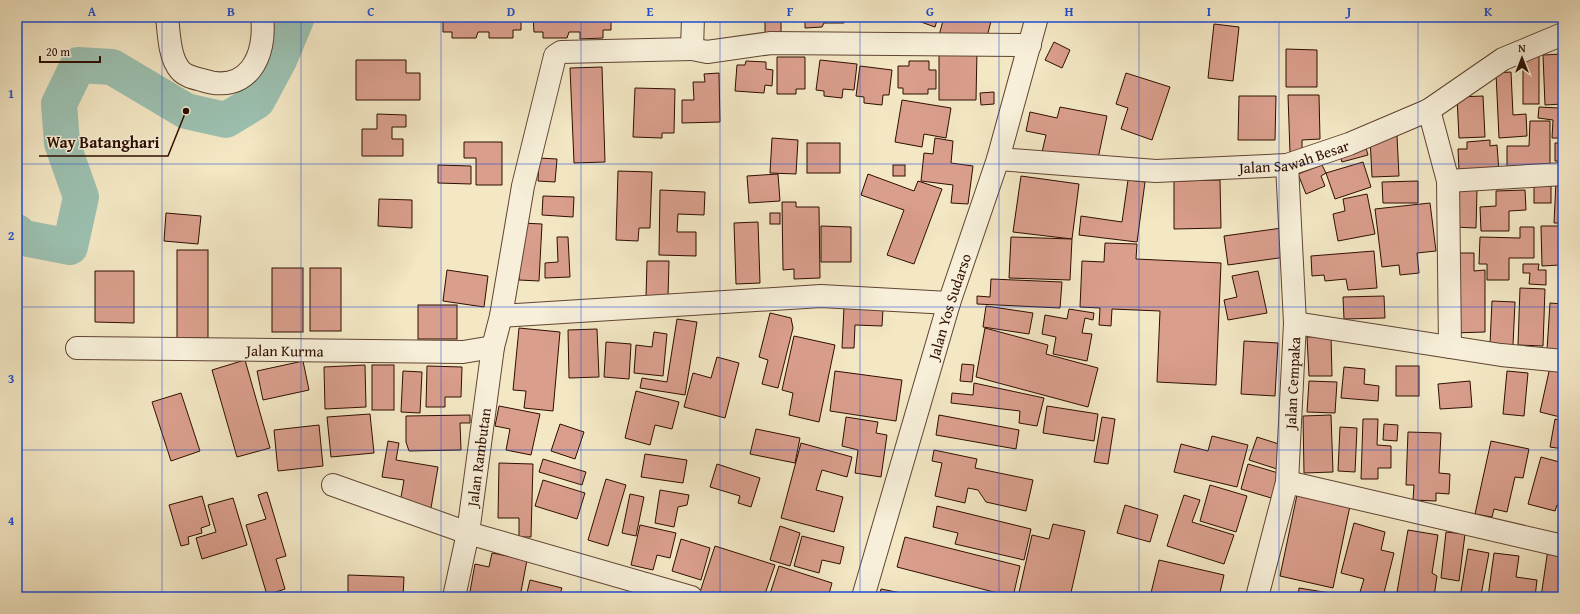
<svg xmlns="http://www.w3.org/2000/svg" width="1580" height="614" font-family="'Gentium Book Plus',serif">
<rect width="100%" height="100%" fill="#f3e7c4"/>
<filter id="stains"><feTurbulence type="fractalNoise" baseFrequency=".005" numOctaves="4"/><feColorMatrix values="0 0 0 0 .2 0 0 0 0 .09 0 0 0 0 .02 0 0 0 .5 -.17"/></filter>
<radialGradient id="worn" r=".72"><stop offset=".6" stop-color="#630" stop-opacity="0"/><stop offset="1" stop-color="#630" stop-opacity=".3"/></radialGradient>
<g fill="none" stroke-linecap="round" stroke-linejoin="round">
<path stroke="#9cc0b0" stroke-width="36" d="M17 232 19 237 70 247 81 197 62 143 59 104 78 65 112 67 186 111 226 120 257 101 279 60 297 17"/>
</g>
<g fill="#d99e8c" stroke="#2f0e01">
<path d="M443 17H521V30H513V38H489V32H478L476 38H452V32H443Z"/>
<path d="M533 17H611V30H603V38L580 39V32H569L567 38H543V32H534Z"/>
<path d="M805 17H844V23H824L822 27 805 28Z"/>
<path d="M849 17H871V20L849 19Z"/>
<path d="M907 17H938L935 27Z"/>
<path d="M944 17H992L988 33V39H938Z"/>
<rect x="765" y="21" width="16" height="18"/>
<path d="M1214 24 1239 27 1233 81 1208 78Z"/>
<path d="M1054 42 1070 50 1062 68 1045 60Z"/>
<path d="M1286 49 1317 50V87H1286Z"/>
<path d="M939 50H977L976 100H939Z"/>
<path d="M1563 54V104L1545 105 1543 55Z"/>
<rect x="1523" y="56" width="16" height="48"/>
<path d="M777 57H805V89H796V94H777Z"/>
<path d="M356 60H406V73H420V100H356Z"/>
<path d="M820 60 857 64 854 90 843 89 842 98 824 96V91L816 90Z"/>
<path d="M746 61 766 62V69L773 70 772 86 765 85 764 93 735 91 737 65H745Z"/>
<path d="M909 61H929V70H936V89H928V94H903V88H898V66H909Z"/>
<path d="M860 66 892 70 889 95H883L882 105 864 103V97L856 96Z"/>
<path d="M602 67 605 162 574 163 570 68Z"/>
<path d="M1511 72 1513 115 1526 114 1527 136 1499 138 1496 73Z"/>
<path d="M719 73 720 122 682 123V100H694L693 82H705L704 74Z"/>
<path d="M1126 73 1170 87 1152 140 1121 129 1128 108 1116 104Z"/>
<path d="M635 88 675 89 674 133H662V138L633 137Z"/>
<path d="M994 92V104L981 105 980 93Z"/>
<path d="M1288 95H1319L1320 139 1302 140V152L1290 153Z"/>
<path d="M1239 96H1276L1275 140H1238Z"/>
<path d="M1483 96 1485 137 1459 138 1457 97Z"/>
<path d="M902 100 951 108 946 138 924 134 922 147 895 142Z"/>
<path d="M1060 107 1107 116 1097 163 1042 152 1046 135 1026 131 1030 112 1057 118Z"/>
<path d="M1539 107 1559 108 1563 107 1560 138H1552L1553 120 1538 118Z"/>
<path d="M377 114 406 115V127H392V139H403V156H362V129H377Z"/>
<path d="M1530 121H1550V170H1507V146H1529Z"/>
<path d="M1562 129 1563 161H1555V143H1562Z"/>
<path d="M1397 136 1399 176 1372 177 1370 138Z"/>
<path d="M772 138 798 140 796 174 770 173Z"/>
<path d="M935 138 953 141 951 163 973 166 968 204 951 203 953 185 921 181 924 153 933 154Z"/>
<path d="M1490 140V146L1497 145 1499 172 1459 170 1458 149H1467V142Z"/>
<path d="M464 142H502V185H476V158H464Z"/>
<rect x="807" y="143" width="33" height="30"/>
<path d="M1366 148 1368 155 1342 162 1340 156Z"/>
<path d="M539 158 557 159 555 182 538 181Z"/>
<path d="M1363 162 1371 187 1335 199 1326 173Z"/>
<path d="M438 165 471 166V184L438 183Z"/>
<rect x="893" y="165" width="12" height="11"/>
<path d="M1322 165 1326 173 1321 176 1325 186 1306 194 1298 174Z"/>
<path d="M618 171 652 172 650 228H639L638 241 616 240Z"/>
<path d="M778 174 780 201 749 203 747 176Z"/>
<path d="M868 174 914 191 918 181 942 189 914 264 887 255 904 210 861 195Z"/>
<path d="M1021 176 1079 184 1072 239 1013 232Z"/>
<path d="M1128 180 1145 182 1137 242 1079 235 1081 216 1122 222Z"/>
<path d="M1220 180 1221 228 1174 229V181Z"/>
<rect x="1534" y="180" width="17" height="23"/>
<path d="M1418 181V203H1383L1382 182Z"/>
<path d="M1556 181H1563V223H1554Z"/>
<path d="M1455 189 1477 190 1476 228 1454 227Z"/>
<path d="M660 190 705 192 704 215 678 214 677 232H696V256L659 255Z"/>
<path d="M1525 190 1526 210 1509 211V231H1481L1480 207 1496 206V191Z"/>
<path d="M1367 194 1375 234 1338 241 1333 214 1345 211 1343 199Z"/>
<path d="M543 196 574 197 573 217 542 215Z"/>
<path d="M379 199 412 200V228L378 226Z"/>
<path d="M782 202H796V207H819L820 278 794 279V269L783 270Z"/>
<path d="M1430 203 1436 251 1417 253 1419 273 1400 275 1399 265 1382 267 1375 209Z"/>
<path d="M166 213 201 216 198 244 164 241Z"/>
<rect x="770" y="213" width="10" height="11"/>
<path d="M758 222 760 283 736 284 734 223Z"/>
<path d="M522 223 542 224 539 281 519 280Z"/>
<path d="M821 226 851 227V262H821Z"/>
<path d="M1541 226H1559L1560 265 1542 266Z"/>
<path d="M1520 227H1534V258H1509V280H1487V264H1479L1480 237 1520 238Z"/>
<path d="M1282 228 1286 257 1228 265 1224 236Z"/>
<path d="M557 237H568L570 277 545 278V263L558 262Z"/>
<path d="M1011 237 1072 239 1070 280 1009 278Z"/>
<path d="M1105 243 1137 244 1136 259 1221 263 1216 385 1157 382 1160 311 1112 309 1111 326 1099 325 1100 308 1080 307 1082 261 1104 262Z"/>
<rect x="177" y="250" width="31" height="88"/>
<path d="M1374 251 1377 288 1348 290 1346 279 1325 281 1324 275 1312 276 1311 256Z"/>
<path d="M1452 253H1474V271L1485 270V332L1452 333Z"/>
<path d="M647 261H669L668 297H646Z"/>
<path d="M1523 264H1539L1538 270H1546V285L1529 284 1530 273H1523Z"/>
<rect x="272" y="268" width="31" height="64"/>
<rect x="310" y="268" width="31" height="63"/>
<path d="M447 270 488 276 484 307 443 301Z"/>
<path d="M95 271H134V323L95 322Z"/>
<path d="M1258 271 1267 313 1228 320 1224 300 1237 297 1232 276Z"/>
<path d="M991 279 1062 282 1060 308 977 304V296L990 297Z"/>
<path d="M1520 288 1545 289 1543 346 1518 345Z"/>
<path d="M1384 296 1385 318 1344 319 1343 297Z"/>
<path d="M1492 301 1515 302 1513 345 1490 344Z"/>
<path d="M1550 303 1563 304V351L1547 350Z"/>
<rect x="418" y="305" width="39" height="34"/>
<path d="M986 306 1033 313 1029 334 983 327Z"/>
<path d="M844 307 883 309 882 326 855 325 854 348H842Z"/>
<path d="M1069 309 1094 313 1093 320 1085 318 1082 333 1092 334 1087 361 1053 354 1056 337 1042 334 1045 315 1067 319Z"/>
<path d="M770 313 791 318 793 328 778 388 762 384 768 360 759 357Z"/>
<path d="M677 319 697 322 685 395 640 388 642 378 667 382Z"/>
<path d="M519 328 560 332 553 411 524 408 526 391 513 390Z"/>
<path d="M985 328 1048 345 1046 354 1098 368 1088 407 976 377Z"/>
<path d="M597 329 599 377 569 378 568 330Z"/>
<path d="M654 332 667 334 663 376 634 373 636 345 652 347Z"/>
<path d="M794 336 835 345 819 422 789 415 793 393 782 390Z"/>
<path d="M1331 336 1332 376H1309L1307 337Z"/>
<path d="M1244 341 1278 343 1275 396 1241 394Z"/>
<path d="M606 342 631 344 629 379 604 377Z"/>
<path d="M717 357 739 363 725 418 684 407 693 373 711 378Z"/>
<path d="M245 360 270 448 237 457 212 370Z"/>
<path d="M303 361 309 390 263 400 257 371Z"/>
<path d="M962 364 974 365 972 382 960 381Z"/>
<path d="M365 365 366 407 325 409 324 367Z"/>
<rect x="372" y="365" width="22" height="45"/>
<path d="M427 366 462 367 461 397H445V407H426Z"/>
<rect x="1396" y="366" width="23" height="30"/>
<path d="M1344 367 1365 369 1364 384 1379 386 1378 401 1341 398Z"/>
<path d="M1550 367 1563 370V405L1560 417 1540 412Z"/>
<path d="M403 371 422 372 420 413 401 412Z"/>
<path d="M835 371 902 380 896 421 830 411Z"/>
<path d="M1507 371 1528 373 1524 416 1503 414Z"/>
<path d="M1309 381 1337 382 1335 413 1307 412Z"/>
<path d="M1470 381 1472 407 1440 409 1438 384Z"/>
<path d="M974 383 1044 398 1037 426 1019 423 1020 411 951 403 952 393 973 395Z"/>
<path d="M636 391 679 402 672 429 655 425 650 445 625 438Z"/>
<path d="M181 393 200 451 171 461 152 402Z"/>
<path d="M499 406 540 414 531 455 506 450 510 429 495 426Z"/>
<path d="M1047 406 1098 414 1094 441 1043 433Z"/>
<path d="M370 414 374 453 331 457 327 417Z"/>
<path d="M470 415V423H460L461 450 409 451 406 442V416Z"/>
<path d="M939 415 1019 430 1016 449 936 435Z"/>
<path d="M1331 415 1333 472 1304 473 1303 416Z"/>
<path d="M846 417 878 422 876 433 887 435 881 477 855 473 858 450 842 446Z"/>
<path d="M1102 417 1115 419 1108 464 1094 462Z"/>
<path d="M1363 419H1378L1377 445 1391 446V468H1378V479H1361Z"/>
<path d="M1555 419 1563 421V449L1550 447Z"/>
<path d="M560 424 584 432 575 459 551 451Z"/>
<path d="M1384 424 1398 425 1397 441 1383 440Z"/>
<path d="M319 425 323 466 278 471 274 430Z"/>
<path d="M1340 427 1357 428 1355 472 1338 471Z"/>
<path d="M756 429 800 438 795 463 750 454Z"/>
<path d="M1408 432 1441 433 1439 473 1450 474 1449 494 1436 493V501L1413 500 1414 485H1406Z"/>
<path d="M1212 436 1248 445 1237 487 1174 472 1181 444 1208 451Z"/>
<path d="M1257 437 1285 446 1277 469 1249 460Z"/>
<path d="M388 441 399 443 396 460 438 467 431 508 400 503 404 480 382 477Z"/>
<path d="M1491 441 1529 449 1523 478 1515 477 1507 512 1494 509 1492 517 1475 514Z"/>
<path d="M801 443 852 457 847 477 822 470 816 490 843 497 834 532 781 518Z"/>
<path d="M934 450 977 459 975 468 1033 480 1026 511 986 502 978 490 968 488 965 503 935 496 942 463 932 461Z"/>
<path d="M645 454 687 460 683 483 641 477Z"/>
<path d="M1541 457 1563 463V506L1557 505 1555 511 1528 504Z"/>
<path d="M543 459 586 472 582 485 539 472Z"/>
<path d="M499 463 533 464 531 537H519V518H498Z"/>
<path d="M717 464 760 478 751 507 738 503 740 496 710 487Z"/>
<path d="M1248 464 1285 475 1278 500 1241 489Z"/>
<path d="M606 479 626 485 608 546 588 540Z"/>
<path d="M543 480 585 493 577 519 535 506Z"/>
<path d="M1210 485 1247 496 1236 532 1200 521Z"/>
<path d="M660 490 689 495 687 505 678 507 674 527 655 523Z"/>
<path d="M267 492 286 556 276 559 285 589 267 595 246 525 266 519 258 495Z"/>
<path d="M630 494 644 497 636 536 622 533Z"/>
<path d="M1184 495 1200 500 1192 522 1234 535 1224 564 1167 546Z"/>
<path d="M1297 495 1350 506 1333 588 1280 576Z"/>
<path d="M202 496 210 525 201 528 202 533 188 537 189 544 181 546 169 505Z"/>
<path d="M233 498 247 545 202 559 196 538 216 532 208 505Z"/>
<path d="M1125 505 1158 515 1150 542 1117 533Z"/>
<path d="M937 506 1031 529 1024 560 955 544 958 533 933 527Z"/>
<path d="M1354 523 1385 532 1381 550 1394 553 1383 597 1360 592 1364 579 1341 573Z"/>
<path d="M1053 524 1085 531 1070 597H1018L1032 535 1049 539Z"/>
<path d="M640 525 676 533 670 558 657 555 653 570 631 565Z"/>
<path d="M780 526 800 533 790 566 770 560Z"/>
<path d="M1408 530 1438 535 1432 573 1437 576 1434 597 1397 592Z"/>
<path d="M1446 532 1465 534 1459 581 1441 578Z"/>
<path d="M802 536 844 547 840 564 822 560 819 573 794 566Z"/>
<path d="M905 537 1020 566 1013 597 897 567Z"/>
<path d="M681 539 710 548 701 580 672 571Z"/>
<path d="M715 546 775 565 764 597H715L700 592Z"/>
<path d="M1468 549 1489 553 1481 595 1477 594 1476 597H1460Z"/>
<path d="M1548 549 1563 551V597H1541Z"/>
<path d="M492 553 527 560 520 597H469L475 564 489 567Z"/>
<path d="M1494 553 1519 556 1516 577 1537 580 1535 597H1488Z"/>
<path d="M1159 560 1224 575 1219 597H1150Z"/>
<path d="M779 566 832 583 828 597H769Z"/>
<path d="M348 575 404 577 403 597H348Z"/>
<path d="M530 580 562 588 559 597H526Z"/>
<path d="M1299 588 1354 597H1298Z"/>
<path d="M881 589 901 593 900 597H879Z"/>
<path d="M978 593 1002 597H978Z"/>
</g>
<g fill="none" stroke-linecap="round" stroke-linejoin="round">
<g stroke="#604432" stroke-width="24">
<g id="minor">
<path d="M167 17C169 33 169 57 180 70 185 76 194 78 202 80 247 95 267 57 262 17"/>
<path d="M693 17 692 49 707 52 771 43 1030 45"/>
<path d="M1429 110 1448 181 1563 174"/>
<path id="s1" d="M998 159 1156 171 1287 165 1349 144 1429 110 1503 59 1563 34"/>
<path d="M1448 181 1450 347"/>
<path d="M501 316 821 296 949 303"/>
<path d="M1295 323 1501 355 1563 361"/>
<path id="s2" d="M77 348 463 352 493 347"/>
<path d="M1287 482 1563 546"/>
<path d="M333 485 468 533 691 597"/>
<path id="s3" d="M454 597 468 533 493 347 501 316 523 186 555 56 561 52 692 49"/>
<path id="s4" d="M863 597 949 303 998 159 1037 17"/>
<path id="s5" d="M1257 597 1287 482 1295 323 1287 165"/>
</g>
</g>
<use href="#minor" stroke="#f7efd9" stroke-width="22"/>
</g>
<path fill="none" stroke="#1d4ed8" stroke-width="1" stroke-opacity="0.55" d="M162 17V597M301 17V597M441 17V597M581 17V597M720 17V597M860 17V597M999 17V597M1139 17V597M1279 17V597M1418 17V597M17 164H1563M17 307H1563M17 450H1563"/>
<g text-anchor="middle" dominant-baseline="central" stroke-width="3" stroke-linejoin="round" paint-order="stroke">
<g font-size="15" fill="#2f0e01" stroke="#f7efd9">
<text stroke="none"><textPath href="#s1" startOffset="298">Jalan Sawah Besar</textPath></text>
<text stroke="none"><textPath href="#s4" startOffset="303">Jalan Yos Sudarso</textPath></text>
<text stroke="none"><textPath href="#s2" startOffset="208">Jalan Kurma</textPath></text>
<text stroke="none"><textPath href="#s5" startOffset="218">Jalan Cempaka</textPath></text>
<text stroke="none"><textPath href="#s3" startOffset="142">Jalan Rambutan</textPath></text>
</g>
</g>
<path fill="none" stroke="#2f0e01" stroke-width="1.5" d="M186 111L168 156H39"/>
<circle fill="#2f0e01" stroke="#f7efd9" stroke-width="1.5" cx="186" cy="111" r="4"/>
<g font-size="16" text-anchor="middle" font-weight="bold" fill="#2f0e01" stroke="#f7efd9" stroke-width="3" stroke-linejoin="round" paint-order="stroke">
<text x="103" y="148">Way Batanghari</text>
</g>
<rect width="1580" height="614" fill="none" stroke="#f3e7c4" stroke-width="44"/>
<g transform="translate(1522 58)" stroke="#f7efd9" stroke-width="3" paint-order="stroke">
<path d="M0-3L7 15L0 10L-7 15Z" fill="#2f0e01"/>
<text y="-6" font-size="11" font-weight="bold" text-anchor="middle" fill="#2f0e01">N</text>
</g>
<path d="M40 56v6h60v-6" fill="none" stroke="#2f0e01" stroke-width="2"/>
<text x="46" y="56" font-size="12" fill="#2f0e01" stroke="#f7efd9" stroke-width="3" paint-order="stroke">20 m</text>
<rect x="22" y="22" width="1536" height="570" fill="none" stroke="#1d4ed8" stroke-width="1.5"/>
<g font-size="13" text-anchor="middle" font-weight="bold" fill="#1d4ed8">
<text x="92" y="16">A</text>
<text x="231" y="16">B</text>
<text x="371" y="16">C</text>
<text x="511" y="16">D</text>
<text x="650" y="16">E</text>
<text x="790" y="16">F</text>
<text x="930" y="16">G</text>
<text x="1069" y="16">H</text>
<text x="1209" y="16">I</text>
<text x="1349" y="16">J</text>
<text x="1488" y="16">K</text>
<text x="11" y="98">1</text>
<text x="11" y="240">2</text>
<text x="11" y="383">3</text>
<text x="11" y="525">4</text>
</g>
<rect width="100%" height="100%" filter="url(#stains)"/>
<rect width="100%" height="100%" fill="url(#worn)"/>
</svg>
